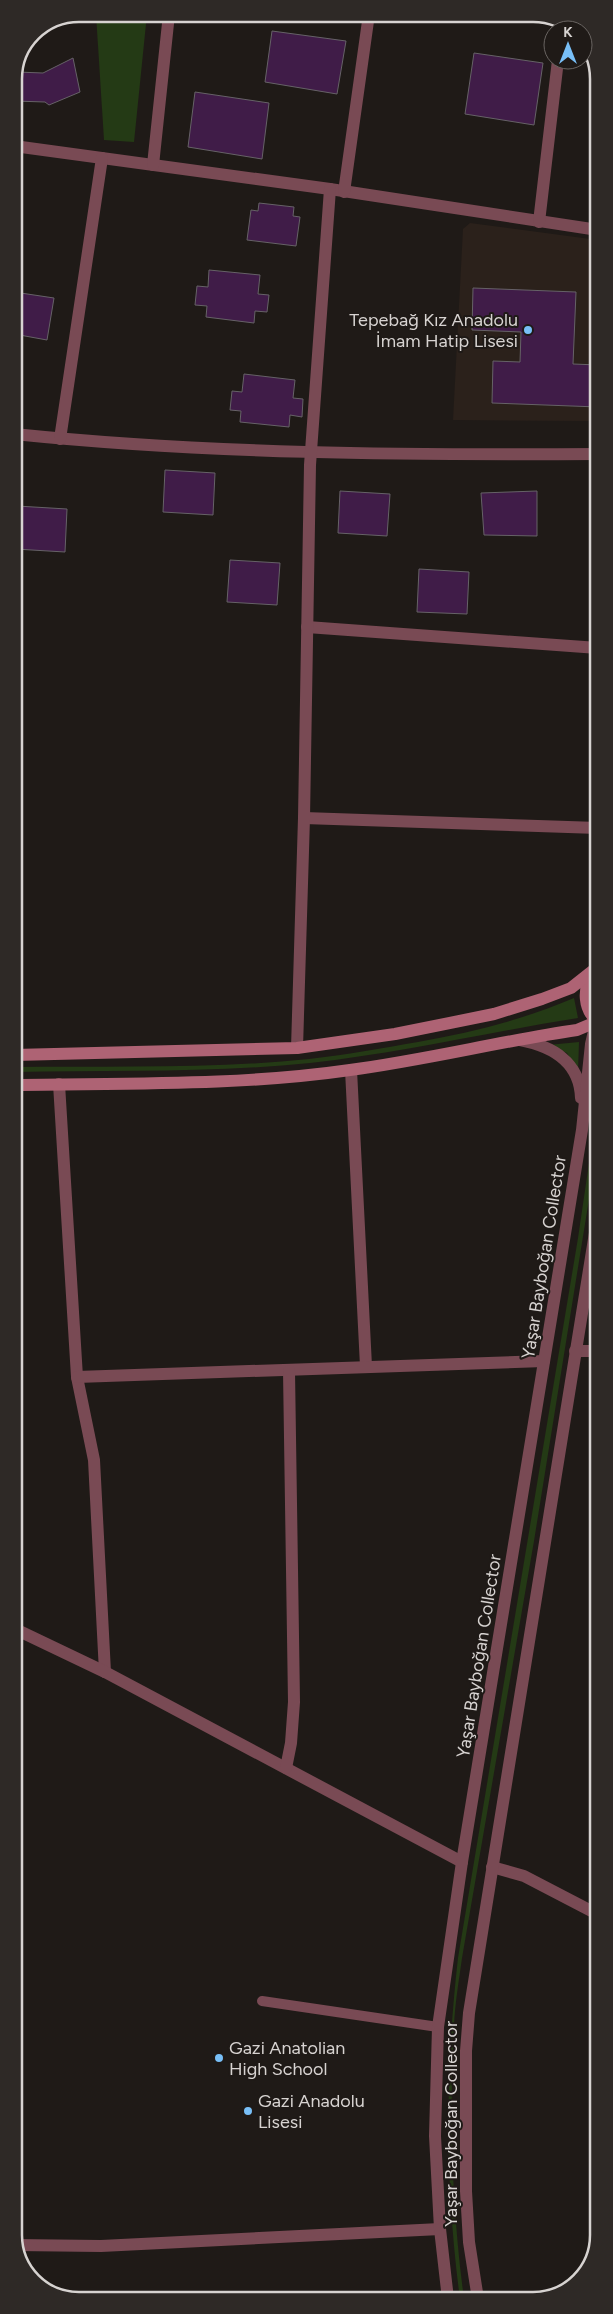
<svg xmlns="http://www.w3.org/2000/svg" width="613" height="2314" font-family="Figtree,sans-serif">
<rect width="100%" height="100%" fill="#1f1a17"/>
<path fill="#2b211b" d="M470 223 598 240V421L453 420 463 229Z"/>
<g fill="#243a15">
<path d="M96 14H147L134 142 104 140Z"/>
<path d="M574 998 578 1018C489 1032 400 1053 310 1063 212 1073 112 1070 14 1072V1067C111 1066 213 1069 309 1059 346 1055 382 1048 418 1042 472 1032 523 1020 574 998Z"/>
<path d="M579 1042 578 1071 567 1053 548 1045Z"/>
<path d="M599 1095V1137L534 1541 462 1958C459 1980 455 2003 454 2026 449 2117 452 2209 464 2299H460C445 2186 445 2071 458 1958L578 1238Z"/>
</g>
<path fill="#15434d" d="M14 379 19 380 15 412H14Z"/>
<g fill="#401c48" stroke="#666267">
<path d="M272 31 346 41 337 94 265 82Z"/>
<path d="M474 53 543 63 534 125 465 114Z"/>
<path d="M73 58 80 92 49 105 45 102 14 101V79L17 72 43 73Z"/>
<path d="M195 92 269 103 262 159 188 147Z"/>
<path d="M259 203 294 207 293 216 300 217 296 246 247 240 251 210 258 211Z"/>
<path d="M209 270 260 275 258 294 269 295 267 312 255 311 254 323 206 317 207 306 195 305 197 286 208 287Z"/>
<path d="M473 288 576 292 573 364 598 365V407L492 403 493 361 520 362 521 332 472 330Z"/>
<path d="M14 292 54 298 47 340 14 334Z"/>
<path d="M244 374 295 380 293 398 303 399 302 417 290 415 289 427 240 422 241 411 230 410 232 391 242 392Z"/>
<path d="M165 470 215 473 213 515 163 512Z"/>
<path d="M340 491 390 494 387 536 338 533Z"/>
<path d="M537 491V536L484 535 481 493Z"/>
<path d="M17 506 67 509 65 552 15 549Z"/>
<path d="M230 560 280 563 277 605 227 602Z"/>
<path d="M419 569 469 572 467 614 417 612Z"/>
</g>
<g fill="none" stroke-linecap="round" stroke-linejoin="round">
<path stroke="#794a54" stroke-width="10" d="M262 2001 438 2027"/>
<g stroke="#794a54" stroke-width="12">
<path d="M562 30 563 24"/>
<path d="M14 146 330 189 598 230"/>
<path d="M153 165 169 14"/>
<path d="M344 192 369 14"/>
<path d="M539 222 558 60"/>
<path d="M14 434C208 454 403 455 598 454"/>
<path d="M60 439 102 158"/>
<path d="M307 627 598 648"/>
<path d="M304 818 598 828"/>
<path d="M297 1048 304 818 310 465 330 189"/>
<path d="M351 1070 366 1366"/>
<path d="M59 1084 77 1377 94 1460 105 1672"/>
<path d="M575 1351H599"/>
<path d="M77 1377 544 1361"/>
<path d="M15 1629 105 1672 462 1862"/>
<path d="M286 1768 291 1743 294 1702 289 1371"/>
<path d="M492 1867 524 1876 599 1915"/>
<path d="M15 2245 101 2246 440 2229"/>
</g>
<g stroke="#794a54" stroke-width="12">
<path d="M520 1040C552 1046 580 1062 581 1098"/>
<path d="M448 2299 440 2229 435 2136 438 2027 462 1862 582 1130 591 1044 596 1022"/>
<path d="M478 2299 469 2242 466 2191V2051L469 2013 599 1208"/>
</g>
<g stroke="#ae6374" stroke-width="12">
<path d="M593 972C582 989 583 1010 599 1023"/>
<path d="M14 1055 297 1048 395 1034 494 1014 542 999 571 988 595 969"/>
<path d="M14 1085C126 1083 239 1086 350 1070 426 1060 501 1041 577 1030L596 1022"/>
</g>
</g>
<g fill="#78bff7" stroke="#1f1a17" stroke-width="2">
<circle cx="528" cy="330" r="5"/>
<circle cx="219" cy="2058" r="5"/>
<circle cx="248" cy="2111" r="5"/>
</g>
<g text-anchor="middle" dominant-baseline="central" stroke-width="4" stroke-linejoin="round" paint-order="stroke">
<g font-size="18" fill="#d7d3d1" stroke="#1f1a17" text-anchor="start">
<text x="518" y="320" text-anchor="end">Tepebağ Kız Anadolu<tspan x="518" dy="21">İmam Hatip Lisesi</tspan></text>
<text x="229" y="2048">Gazi Anatolian<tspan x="229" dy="21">High School</tspan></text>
<text x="258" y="2101">Gazi Anadolu<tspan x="258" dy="21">Lisesi</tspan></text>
</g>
<g font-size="18" fill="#d7d3d1" stroke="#1f1a17">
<text transform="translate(544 1257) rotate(-81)">Yaşar Bayboğan Collector</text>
<text transform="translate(479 1656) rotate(-81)">Yaşar Bayboğan Collector</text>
<text transform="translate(451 2124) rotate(-90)">Yaşar Bayboğan Collector</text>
</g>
</g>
<path d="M0 0H613V2314H0ZM79 22H533A57 57 0 0 1 590 79V2235A57 57 0 0 1 533 2292H79A57 57 0 0 1 22 2235V79A57 57 0 0 1 79 22Z" fill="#2e2926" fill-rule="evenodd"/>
<path fill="none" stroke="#d7d3d1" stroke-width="2.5" d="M79 22H533A57 57 0 0 1 590 79V2235A57 57 0 0 1 533 2292H79A57 57 0 0 1 22 2235V79A57 57 0 0 1 79 22Z"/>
<g transform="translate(568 45)"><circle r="24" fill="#1f1a17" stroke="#696461"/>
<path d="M0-4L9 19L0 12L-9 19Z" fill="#78bff7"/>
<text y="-8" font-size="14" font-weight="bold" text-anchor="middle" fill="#d7d3d1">K</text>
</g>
</svg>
